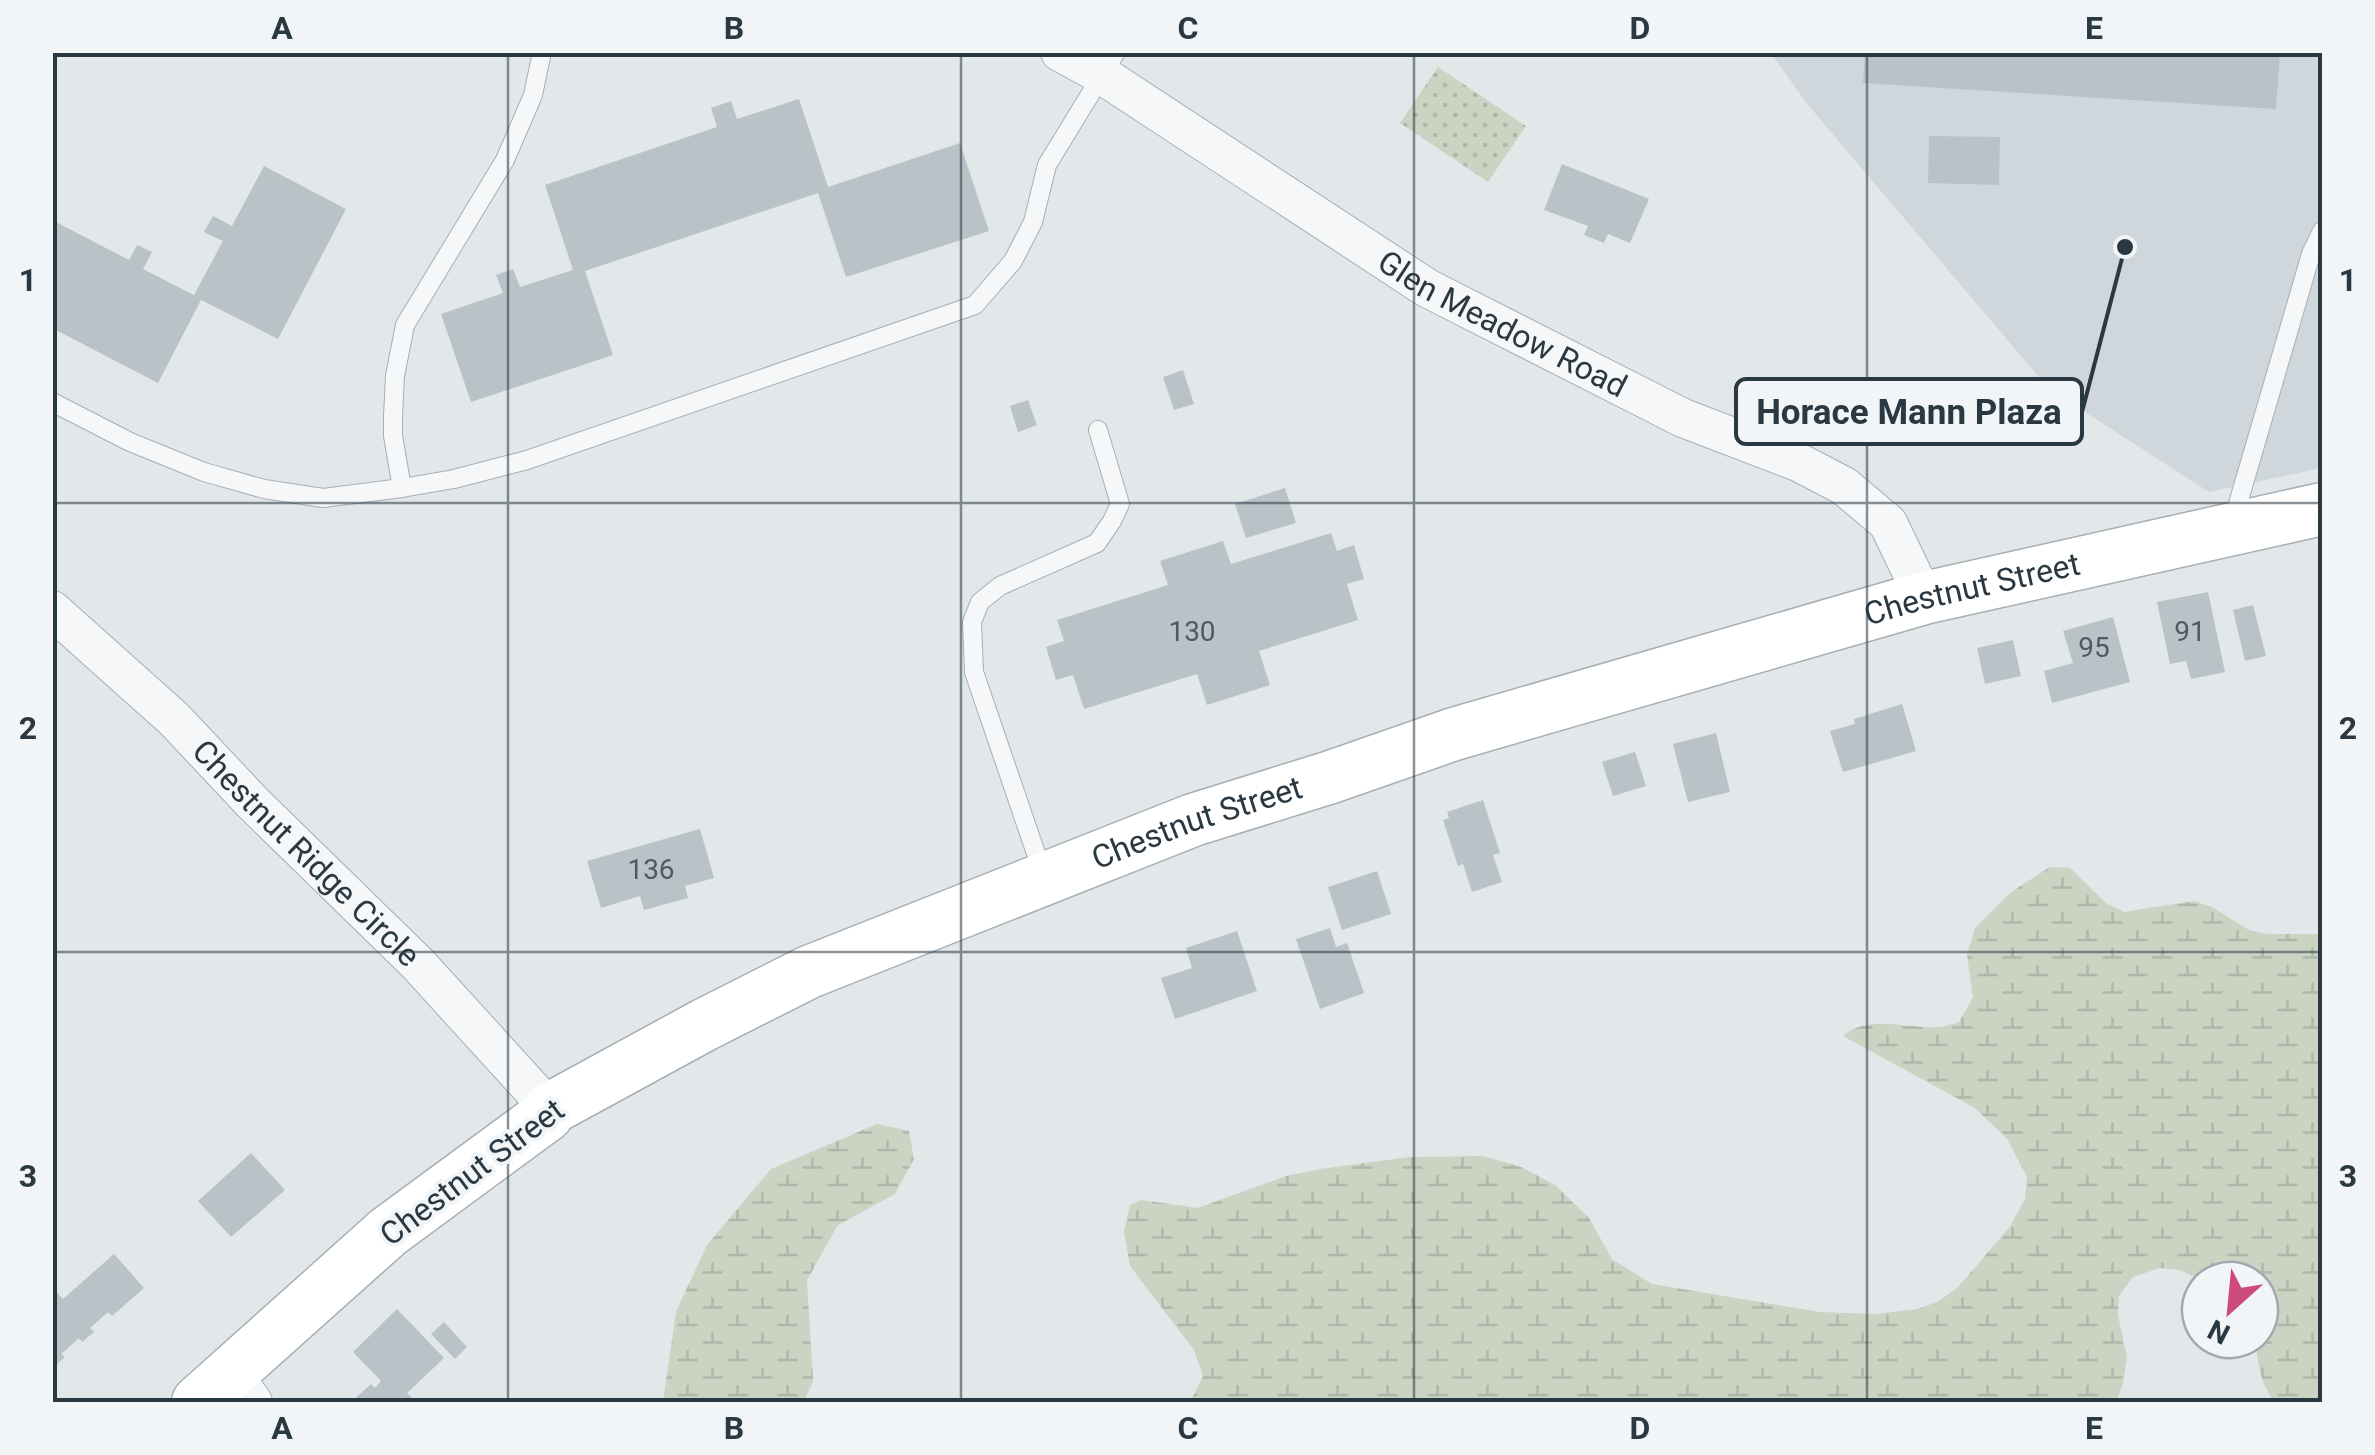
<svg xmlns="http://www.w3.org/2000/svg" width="2375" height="1455" font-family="Roboto,sans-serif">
<defs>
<pattern id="grass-dots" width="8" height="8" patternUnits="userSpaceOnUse" patternTransform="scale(2.5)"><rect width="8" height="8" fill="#cbd4c3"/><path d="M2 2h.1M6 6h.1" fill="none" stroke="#aeb7a9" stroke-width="1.8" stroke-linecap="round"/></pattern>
<pattern id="wetland-marsh" width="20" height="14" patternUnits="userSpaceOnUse" patternTransform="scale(2.5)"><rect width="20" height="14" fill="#cbd4c3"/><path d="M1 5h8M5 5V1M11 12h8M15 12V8" fill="none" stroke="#aeb7a9"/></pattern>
</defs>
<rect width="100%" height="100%" fill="#e2e7ea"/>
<path fill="#d0d7dc" d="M1773 53H2322V468L2209 492 2049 389 1808 105 1775 59Z"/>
<path fill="url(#grass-dots)" d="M1438 67 1526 126 1488 182 1400 123Z"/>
<g fill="url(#wetland-marsh)">
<path d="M2050 867 2070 868 2107 904 2124 912 2194 901 2212 907 2249 930 2268 934H2322V1402H2275C2260 1384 2258 1362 2255 1340H2260V1280H2201L2179 1270 2160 1268 2133 1277 2119 1296 2118 1315 2127 1357 2123 1384 2116 1402H1190L1203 1376 1194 1350 1130 1266 1124 1232 1130 1205 1141 1200 1198 1208 1286 1176 1320 1169 1409 1157 1483 1156 1521 1167 1555 1185 1589 1218 1612 1259 1652 1284 1820 1312 1875 1314 1918 1309 1939 1301 1958 1287 2009 1228 2025 1199 2027 1177 2007 1139 1975 1108 1843 1036C1869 1014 1905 1029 1936 1027 1944 1027 1952 1024 1959 1022L1973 997 1967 955 1975 928 2011 892Z"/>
<path d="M877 1124 909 1131 914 1159 895 1194 838 1225 807 1280 813 1381 804 1402H663L676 1312 707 1245 771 1169Z"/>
</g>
<g fill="#b9c2c7">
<path d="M1865 52H2280L2276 109 1863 83Z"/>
<path d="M799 99 828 187 960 143 989 231 846 277 818 193 585 271 613 355 471 402 441 314 503 293 496 275 513 269 520 287 573 270 545 185 717 127 711 108 731 101 737 119Z"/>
<path d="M1929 136 2000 137 1999 185 1928 183Z"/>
<path d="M1562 164 1649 199 1630 243 1608 234 1604 243 1584 235 1588 226 1544 210Z"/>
<path d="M264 166 346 209 278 339 201 300 158 383 52 328V220L129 260 137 245 152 252 143 269 194 295 223 241 204 232 213 216 232 226Z"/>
<path d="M1183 370 1194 404 1174 410 1163 377Z"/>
<path d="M1028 400 1037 425 1018 432 1010 406Z"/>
<path d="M1285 488 1296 523 1246 538 1235 504Z"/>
<path d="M1331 533 1337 551 1354 545 1364 579 1347 584 1358 620 1259 651 1270 685 1207 705 1197 674 1084 709 1073 675 1056 680 1046 647 1064 641 1057 620 1168 585 1160 561 1223 541 1231 564Z"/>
<path d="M2208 592 2225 672 2191 679 2186 661 2170 664 2157 602Z"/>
<path d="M2253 605 2266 656 2245 661 2233 610Z"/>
<path d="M2113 617 2130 682 2052 703 2044 671 2073 663 2063 631Z"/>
<path d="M2013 640 2021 676 1985 684 1977 648Z"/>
<path d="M1902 704 1916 751 1843 772 1830 731 1855 724 1854 719Z"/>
<path d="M1716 733 1730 792 1688 802 1673 744Z"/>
<path d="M1635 752 1646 786 1613 796 1602 762Z"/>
<path d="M1483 800 1500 853 1493 855 1502 882 1472 892 1463 864 1458 866 1443 820 1449 818 1447 812Z"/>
<path d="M700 829 714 878 685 886 688 898 644 910 640 896 601 908 587 861Z"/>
<path d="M1377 871 1391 914 1342 930 1328 887Z"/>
<path d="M1330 928 1336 947 1347 943 1364 993 1320 1009 1296 939Z"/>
<path d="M1237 931 1257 991 1175 1019 1161 978 1192 968 1186 948Z"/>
<path d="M251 1153 285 1190 231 1237 198 1201Z"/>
<path d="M114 1254 144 1288 112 1316 108 1312 90 1328 94 1332 82 1342 79 1338 61 1354 65 1357 55 1366 52 1364V1287L63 1299Z"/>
<path d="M397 1309 444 1358 407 1393 416 1402H351L371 1384 375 1388 381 1381 353 1352Z"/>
<path d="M444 1322 467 1347 455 1359 431 1334Z"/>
</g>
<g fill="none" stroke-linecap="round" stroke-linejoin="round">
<g stroke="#a7afb4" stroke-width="20">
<g id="lane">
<path d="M542 52 533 95 505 160 405 325 395 376 393 416V436L402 488 454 479 527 460 975 305 1013 261 1033 222 1047 165 1116 52"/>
<path d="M52 402 130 442 204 472 264 489 323 498 402 488"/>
<path d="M2232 524 2311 254 2322 231"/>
<path d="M1043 874 974 672 972 622 980 602 1000 586 1097 543 1112 521 1120 504 1098 430"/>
</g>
</g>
<g stroke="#a7afb4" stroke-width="40">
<g id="street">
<path id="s1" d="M1060 52 1102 75 1427 288 1683 418 1798 462 1844 486 1888 523 1924 598"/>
<path id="s2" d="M52 610 174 719 252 802 418 964 550 1109"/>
<path d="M231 1372 253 1402"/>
</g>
</g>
<g stroke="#a7afb4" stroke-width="55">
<g id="secondary">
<path id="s3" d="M198 1402 388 1232 547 1115 550 1109 704 1025 809 972 1193 820 1331 777 1454 734 1924 598 2322 509"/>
</g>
</g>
<use href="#lane" stroke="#f5f7f8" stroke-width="18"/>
<use href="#street" stroke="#f5f7f8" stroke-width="38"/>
<use href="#secondary" stroke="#fff" stroke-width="52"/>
</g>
<path fill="none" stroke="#2a3842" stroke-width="2.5" stroke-opacity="0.55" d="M508 52V1402M961 52V1402M1414 52V1402M1867 52V1402M52 503H2322M52 952H2322"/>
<g text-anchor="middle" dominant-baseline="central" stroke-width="8" stroke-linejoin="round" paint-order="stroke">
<g font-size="28" fill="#4e5a63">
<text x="1192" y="631">130</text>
<text x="2190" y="631">91</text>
<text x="2094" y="647">95</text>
<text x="651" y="869">136</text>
</g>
<g font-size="32" fill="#2a3842" stroke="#f2f5f7">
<text stroke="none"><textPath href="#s1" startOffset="520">Glen Meadow Road</textPath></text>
<text stroke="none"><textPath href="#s3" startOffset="1978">Chestnut Street</textPath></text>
<text stroke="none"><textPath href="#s3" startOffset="1168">Chestnut Street</textPath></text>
<text stroke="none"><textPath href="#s2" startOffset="352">Chestnut Ridge Circle</textPath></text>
<text transform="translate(472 1172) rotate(-37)">Chestnut Street</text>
</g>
</g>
<path fill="none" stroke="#2a3842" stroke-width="4" d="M2125 247L2082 412"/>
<circle fill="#2a3842" stroke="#f2f5f7" stroke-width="4" cx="2125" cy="247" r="10"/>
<rect fill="#f2f5f7" stroke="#2a3842" stroke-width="4" x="1736" y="379" width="346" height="65" rx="10"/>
<g font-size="35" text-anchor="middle" font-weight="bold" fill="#2a3842">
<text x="1909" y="424">Horace Mann Plaza</text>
</g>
<rect width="2375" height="1455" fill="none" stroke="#f2f5f7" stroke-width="110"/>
<g transform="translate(2230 1310) rotate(207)"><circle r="48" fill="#f2f5f7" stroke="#a2a9af" stroke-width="2.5"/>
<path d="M0-8L18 38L0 25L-18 38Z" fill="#cc4a7d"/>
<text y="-15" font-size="28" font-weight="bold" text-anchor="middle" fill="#2a3842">N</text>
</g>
<rect x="55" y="55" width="2265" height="1345" fill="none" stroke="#2a3842" stroke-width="4"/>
<g font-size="32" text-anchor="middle" font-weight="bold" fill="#2a3842">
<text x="282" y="39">A</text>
<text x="734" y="39">B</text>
<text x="1188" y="39">C</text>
<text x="1640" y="39">D</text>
<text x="2094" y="39">E</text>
<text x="28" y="291">1</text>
<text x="2348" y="291">1</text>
<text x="28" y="739">2</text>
<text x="2348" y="739">2</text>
<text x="28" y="1187">3</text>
<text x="2348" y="1187">3</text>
<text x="282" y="1439">A</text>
<text x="734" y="1439">B</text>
<text x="1188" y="1439">C</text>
<text x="1640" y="1439">D</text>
<text x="2094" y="1439">E</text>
</g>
</svg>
